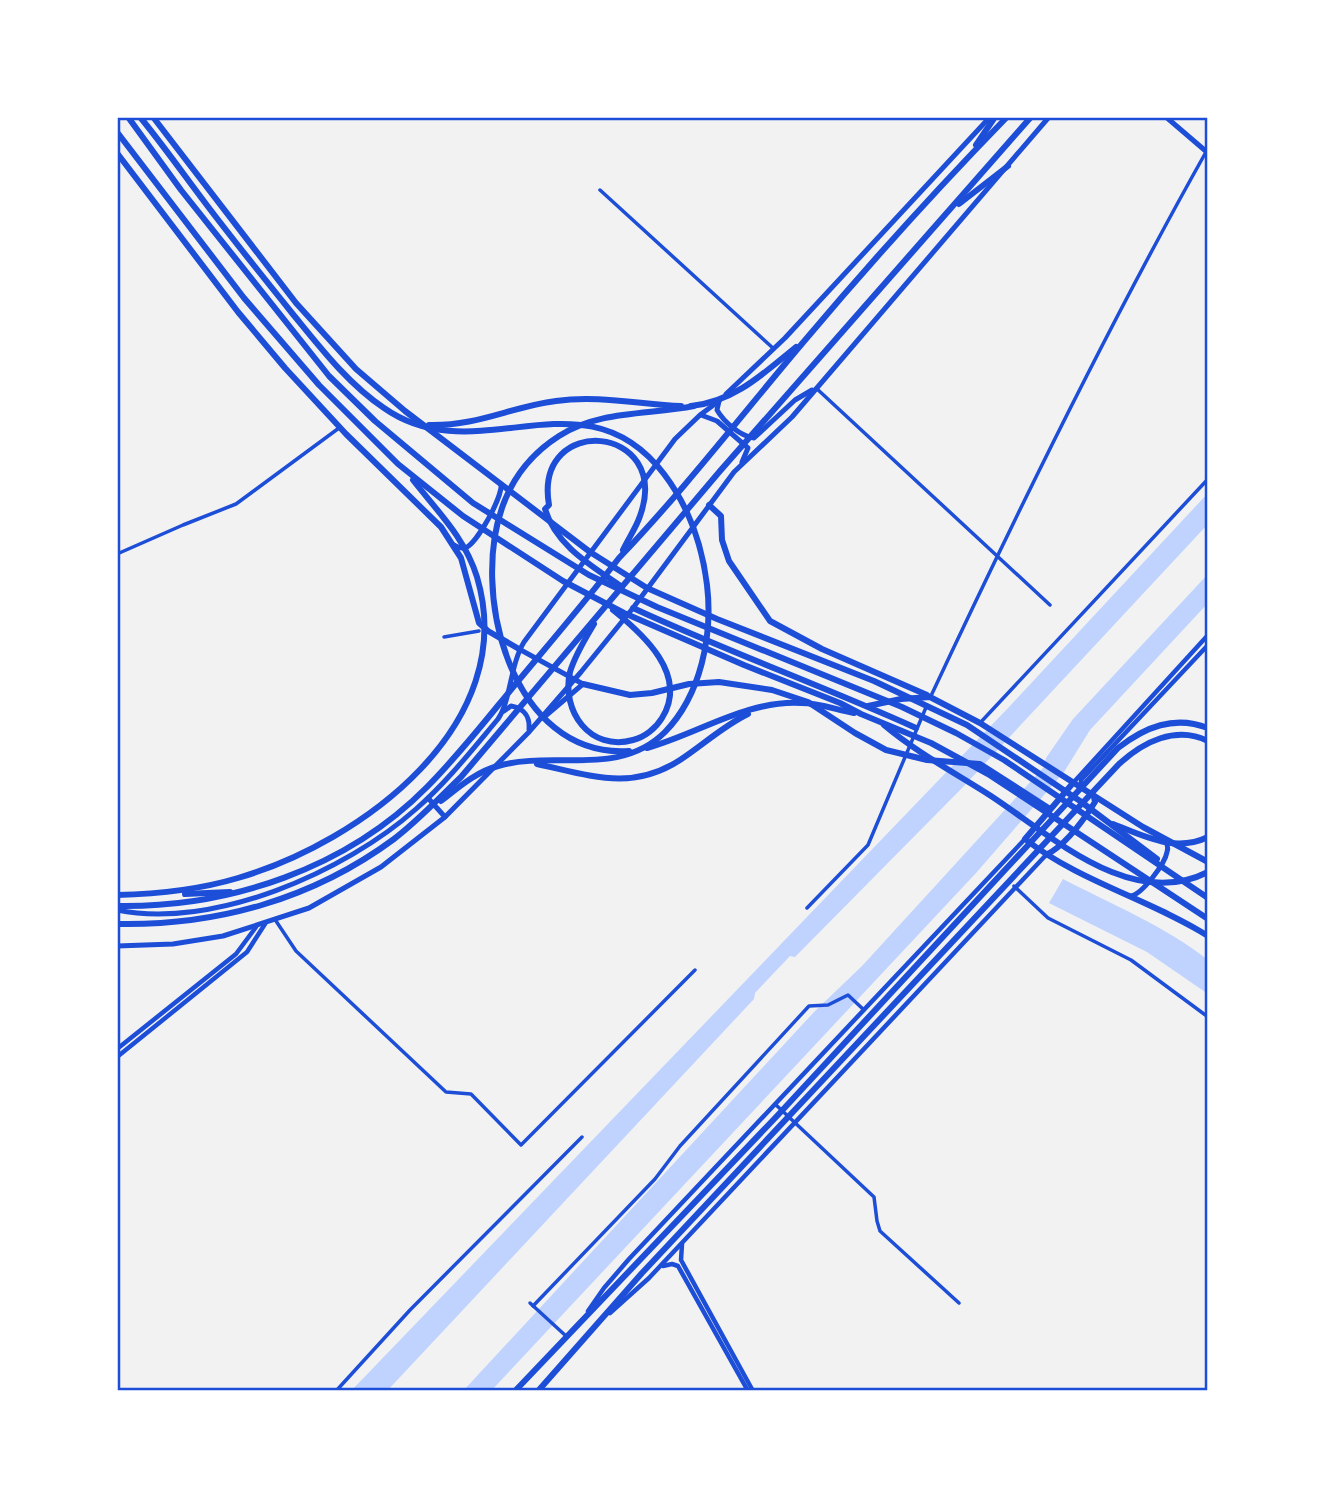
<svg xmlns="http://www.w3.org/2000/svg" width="1325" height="1508" font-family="'Fira Sans Condensed',sans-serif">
<rect width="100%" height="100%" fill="#f2f2f2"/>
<g fill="#bfd3fe">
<path d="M1208 493V524L963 787 795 957 790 956 755 993 754 999 387 1391H351L1009 707Z"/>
<path d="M1208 574V603L1090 730 1064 772 976 873 491 1391H463L814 1012 862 966 1044 767 1046 758 1073 719Z"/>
<path d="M1063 879C1111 904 1165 926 1208 960V994L1147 952 1049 903Z"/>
</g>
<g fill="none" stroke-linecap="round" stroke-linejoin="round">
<g stroke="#1d4ed8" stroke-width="3.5">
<path d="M600 190 774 349"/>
<path d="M816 388 1050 605"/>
<path d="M117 554 183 525 236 504 339 428"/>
<path d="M444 637 479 631"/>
<path d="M930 698C1016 514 1106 330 1206 152"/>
<path d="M980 723 1208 479"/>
<path d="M1014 886 1048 918 1131 960 1208 1017"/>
<path d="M807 908 868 845 927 705"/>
<path d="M276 921 296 951 446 1092 471 1094 521 1145 695 970"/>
<path d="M775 1104 874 1197 877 1221 880 1231 959 1303"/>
<path d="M530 1303 566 1336"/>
<path d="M533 1306 655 1179 680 1146 809 1006 828 1005 848 995 864 1010"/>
<path d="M336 1391 410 1310 582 1137"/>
</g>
<g stroke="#1d4ed8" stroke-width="4.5">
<path d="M1073 783 1208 635"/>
<path d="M1081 788V780L1208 645"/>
<path d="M117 1049 236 954 256 927"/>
<path d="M117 1057 247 952 265 924"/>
<path d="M682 1244 681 1260 753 1391"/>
<path d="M663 1266 672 1264 678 1266 748 1391"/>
<path d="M588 1311 604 1288 629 1259 1025 839"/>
<path d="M610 1313 649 1278 1046 855"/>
</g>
<g stroke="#1d4ed8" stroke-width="5">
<path d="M1166 117 1208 153"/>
<path d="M726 394 785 338 990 117"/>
<path d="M719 401 717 410C724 422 740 436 754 438L795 400 812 390"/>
<path d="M701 415 717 421 748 448 742 462"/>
<path d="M454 545C458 547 460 549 465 548 477 544 503 496 501 484"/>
<path d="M519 649 583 684 543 718"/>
<path d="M504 711 511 706C524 708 530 717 529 729"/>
<path d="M428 798 445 817"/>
<path d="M1131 896C1142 894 1165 864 1167 852 1169 847 1167 846 1166 841"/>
<path d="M117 910C213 930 345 872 416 809 446 783 472 750 498 719 511 700 510 665 524 642L675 439 700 415 719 401"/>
<path d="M117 946 173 944 223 936 309 908 381 867 445 817 528 733 581 672 633 608 734 472 792 417 1049 117"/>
</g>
<g stroke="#1d4ed8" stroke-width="6">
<path d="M153 117 296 303 356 369 405 411 590 552 647 588"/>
<path d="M117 153 238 312 285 368 346 434 441 527 461 558 479 623 488 631 519 649"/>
<path d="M709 505 721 516 722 540 729 561 770 621 822 649 927 695"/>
<path d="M633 608C726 651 823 686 916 728"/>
<path d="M583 684 630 695 652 693 689 684 719 682 772 690 808 702 855 733 886 750 927 760 980 764 1050 809"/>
<path d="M868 706 901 699 930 697 980 723 1143 827 1208 862"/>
<path d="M884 725C916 752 955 773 991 796 1052 836 1131 911 1208 872"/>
<path d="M1073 783 1025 839C1080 882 1149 899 1208 936"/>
<path d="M1113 824C1144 836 1175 853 1208 837"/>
<path d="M1046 855C1066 845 1083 821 1095 802L1094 797"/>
<path d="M515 1391 777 1116 1118 748C1145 727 1174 715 1208 728"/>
<path d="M538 1391 642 1273 1119 764C1143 742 1176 725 1208 741"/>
</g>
<g stroke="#1d4ed8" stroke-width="6">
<path d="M128 117 181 190 329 376 375 421 473 503 589 575 657 607 902 707 956 733 1004 760 1208 898"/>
<path d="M140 117C163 145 184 175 206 204 234 241 263 277 292 313 319 346 348 384 384 408 478 474 583 368 664 474 689 507 702 544 707 585 713 635 701 695 665 732 619 778 553 750 498 766 476 772 459 787 441 801"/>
<path d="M117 132 244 298 319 385 398 464 463 516 563 581 624 613 744 665 840 703 861 714 931 743 988 774 1208 919"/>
<path d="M976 145 995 117"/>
<path d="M959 204 1008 166"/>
<path d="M691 406C734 402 764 373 796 347"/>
<path d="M429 425C478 426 510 407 556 401 597 395 639 404 681 406"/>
<path d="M622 587C592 566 556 546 545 509L549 505C533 412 673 424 640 516 636 528 628 539 623 550"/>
<path d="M647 588 717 619 874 681 967 725 1080 801 1157 859"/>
<path d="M594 624C585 639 575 655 570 672 561 711 590 752 633 740 645 737 656 728 662 718 689 675 643 634 613 610"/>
<path d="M647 748C698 734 746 700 801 703 819 703 837 710 854 713"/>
<path d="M629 751C511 759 468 589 505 500 516 473 534 452 559 436 599 410 649 415 694 406"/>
<path d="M537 764C589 775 631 792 680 760 703 745 723 726 748 714"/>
<path d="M185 894 230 892"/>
<path d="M117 895C159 894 198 890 238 878 361 842 521 725 477 577 465 538 438 512 413 480"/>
<path d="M117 906C230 908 347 868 427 787 458 756 486 720 514 686 549 644 585 602 619 558 685 489 744 412 806 339 870 263 938 188 1007 117"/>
<path d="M117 924C217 926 313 899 394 839 418 821 439 798 461 777L720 471 1031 117"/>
</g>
</g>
<rect width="1325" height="1508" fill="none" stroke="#ffffff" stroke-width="238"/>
<rect x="119" y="119" width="1087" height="1270" fill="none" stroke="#1d4ed8" stroke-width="2.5"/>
</svg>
